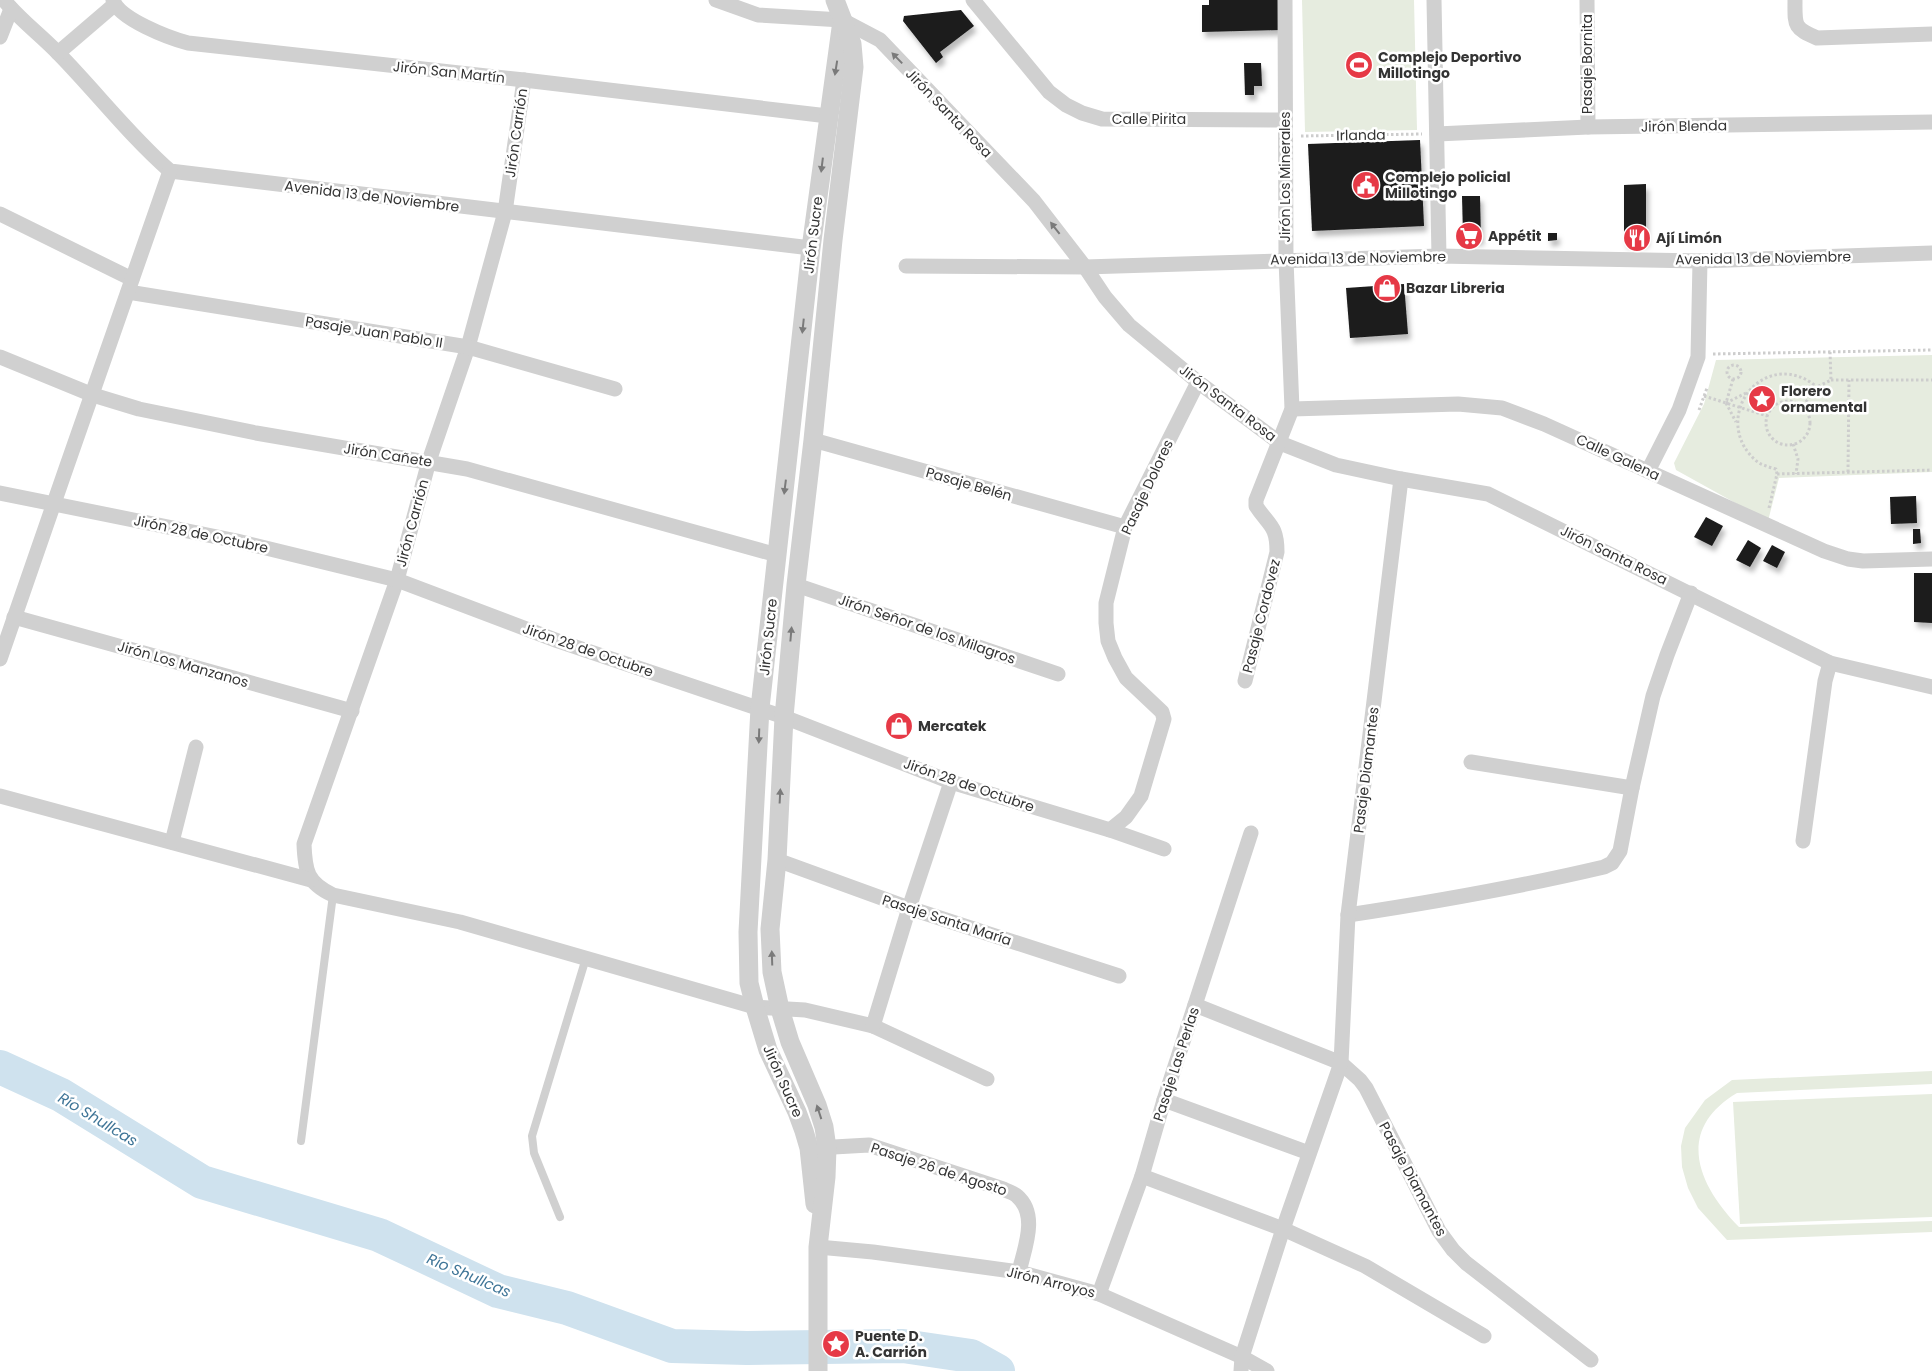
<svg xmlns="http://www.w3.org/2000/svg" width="1932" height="1371" font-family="Poppins,sans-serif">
<defs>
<filter id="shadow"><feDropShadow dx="3" dy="5.5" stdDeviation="2.5" flood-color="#0004"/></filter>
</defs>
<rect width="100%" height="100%" fill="#fff"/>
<g fill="#e6ecdf">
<path d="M1302 0H1414L1417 130 1305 132Z"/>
<path d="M1932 355V472L1779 478 1768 521 1676 470 1674 463 1704 404 1716 360Z"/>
<path d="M1932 1071V1084L1737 1093C1675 1130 1697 1184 1739 1227L1932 1221V1232L1727 1240 1698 1208 1688 1188 1682 1167 1681 1146 1685 1128 1705 1100 1732 1080Z"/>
<path d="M1932 1094V1217L1740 1224 1733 1102Z"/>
</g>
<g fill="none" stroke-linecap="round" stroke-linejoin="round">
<path stroke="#cfe2ee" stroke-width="34" d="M0 1067 61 1095 202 1182 379 1235 498 1291 567 1308 672 1346 747 1348 903 1346 971 1356 998 1371"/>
</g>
<g fill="#1a1a1a" filter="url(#shadow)">
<path d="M1209 0H1281V30L1202 32V5H1209Z"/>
<path d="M961 10 974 26 940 52 943 57 936 63 903 21 904 16Z"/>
<path d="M1244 63H1261L1262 86H1254V95H1245Z"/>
<path d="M1420 140 1424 226 1312 231 1308 144Z"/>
<path d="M1646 184V242L1624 243V185Z"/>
<path d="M1462 196H1480L1481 240H1468L1463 235Z"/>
<path d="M1548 233H1557V240L1548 241Z"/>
<path d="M1404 284 1408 334 1350 338 1346 288Z"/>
<path d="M1916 496 1917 523 1891 524 1890 497Z"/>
<path d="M1706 517 1723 526 1712 546 1694 537Z"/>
<path d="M1913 529H1920L1921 543 1913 544Z"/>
<path d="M1748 540 1761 548 1750 567 1736 560Z"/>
<path d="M1772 545 1785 552 1777 568 1763 561Z"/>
<path d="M1914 573H1932V623L1914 622Z"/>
</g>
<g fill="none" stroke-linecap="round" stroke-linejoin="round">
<g stroke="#cdcdcd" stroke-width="3" stroke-dasharray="2.5 2.5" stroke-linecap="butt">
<path d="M1301 136 1422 134"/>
<path d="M1713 354 1932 350"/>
<circle cx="1734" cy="372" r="7"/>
<path d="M1733 379 1726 403 1746 393"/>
<path d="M1831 380H1932"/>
<path d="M1704 396 1767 416"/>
<circle cx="1788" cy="423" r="22"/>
<path d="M1726 403 1736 422"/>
<path d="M1803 406 1817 387 1831 380 1830 352"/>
<path d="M1699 410 1707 388"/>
<path d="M1793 444 1798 459 1796 474"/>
<path d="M1848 472 1849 380"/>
<path d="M1777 474 1776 469C1771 468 1766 466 1761 464 1755 461 1749 454 1745 448 1721 408 1761 358 1805 379 1809 381 1813 384 1817 387"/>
<path d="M1769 508 1777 474 1932 470"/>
</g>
<g stroke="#d0d0d0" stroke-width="8">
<path d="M301 1141 333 895"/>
<path d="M560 1217 534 1153 532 1136 586 958"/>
</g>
<g stroke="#d0d0d0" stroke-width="15">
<path d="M4 0C20 20 41 35 59 54 97 93 130 136 170 171L811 248"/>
<path d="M113 0C119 19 169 38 188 43L524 80 828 116"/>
<path d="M716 0 758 15 842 20 880 40 1034 201 1085 267 1105 297 1129 325 1198 382 1280 443 1336 465 1401 479 1488 494 1830 663 1932 687"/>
<path d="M973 0 1049 92 1066 105 1082 113 1102 119 1285 120"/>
<path d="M1434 0 1439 256"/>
<path d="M1587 0 1588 127"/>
<path d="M1795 0C1795 25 1793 28 1817 38L1932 34"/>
<path d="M0 37 11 9"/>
<path d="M58 53 114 5"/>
<path d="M524 80 505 212 468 347 429 461 397 580 304 844C305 871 307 883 333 895L460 922 755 1007 805 1010 873 1026 987 1079"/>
<path d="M1437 134 1588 127 1932 122"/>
<path d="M0 214 132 279"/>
<path d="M906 266 1085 267 1439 256 1700 261 1932 253"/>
<path d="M128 292 468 347 615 389"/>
<path d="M0 357 93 395 139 409 256 433 467 469 777 555"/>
<path d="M1292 409 1458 404 1502 408 1544 424 1824 551 1848 559 1863 561 1932 559"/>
<path d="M813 440 1125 527"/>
<path d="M1648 471 1679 410 1698 357 1700 261"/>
<path d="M0 493 237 541 397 580 558 641 784 717 951 782 1110 830 1164 849"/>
<path d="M796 585 1058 674"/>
<path d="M14 617 352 711"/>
<path d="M0 659C56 496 113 334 170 171"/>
<path d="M1245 681 1277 552C1277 525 1269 526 1256 506V500L1292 409 1286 260 1285 0"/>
<path d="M1471 762 1632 788"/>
<path d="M0 796 311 880"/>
<path d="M1110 830 1126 817 1141 796 1164 719 1162 712 1126 678 1115 658 1108 641 1106 623V603L1125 527 1198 382"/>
<path d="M1803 841 1825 681 1830 663"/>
<path d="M172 842 196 747"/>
<path d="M777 860 909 908 1119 976"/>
<path d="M1348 915C1434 902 1519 887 1604 867L1612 863 1620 851 1632 788 1653 696 1667 655 1691 593"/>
<path d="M1195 1005 1341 1063 1360 1080 1366 1088 1439 1231 1453 1250 1466 1263 1591 1360"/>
<path d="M873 1026 909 908 951 782"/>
<path d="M1164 1100 1309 1153"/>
<path d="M816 1148 869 1145 1003 1189C1008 1191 1014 1193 1017 1196 1039 1215 1024 1249 1019 1272"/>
<path d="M1142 1176 1283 1229 1365 1266 1484 1336"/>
<path d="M818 1247 873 1252 1019 1272 1099 1294 1242 1357 1267 1371"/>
<path d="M1099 1294 1142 1176 1164 1100 1251 833"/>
<path d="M1241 1371 1242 1357 1283 1229 1341 1063 1348 915 1401 479"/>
</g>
<g stroke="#d0d0d0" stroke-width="19">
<path d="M815 1204 809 1148 804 1131 797 1112 768 1050 755 1007 749 983 748 932 760 708 811 248 842 21"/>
<path d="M818 1371V1247L826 1177 827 1148 824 1127 817 1105 790 1042 780 1009 772 972 770 929 777 860 784 717 796 585 813 440 833 240 854 67 852 44 835 0"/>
</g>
</g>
<defs><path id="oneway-solid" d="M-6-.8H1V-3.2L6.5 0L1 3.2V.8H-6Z" transform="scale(1.25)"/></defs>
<g fill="#7a7a7a">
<use href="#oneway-solid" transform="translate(897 58) rotate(-134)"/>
<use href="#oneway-solid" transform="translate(836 68) rotate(99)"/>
<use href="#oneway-solid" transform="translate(822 165) rotate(97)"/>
<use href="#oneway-solid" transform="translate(1055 228) rotate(-128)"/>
<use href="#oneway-solid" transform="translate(803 326) rotate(96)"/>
<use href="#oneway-solid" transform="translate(785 487) rotate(97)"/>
<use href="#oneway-solid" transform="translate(791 634) rotate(-85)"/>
<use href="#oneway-solid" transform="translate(759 736) rotate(92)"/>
<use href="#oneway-solid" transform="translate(780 796) rotate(-87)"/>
<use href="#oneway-solid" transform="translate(772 958) rotate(-92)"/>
<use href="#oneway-solid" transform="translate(819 1112) rotate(-108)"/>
</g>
<defs>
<g id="stadium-disc" transform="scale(1.4375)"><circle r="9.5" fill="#e63946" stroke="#fff"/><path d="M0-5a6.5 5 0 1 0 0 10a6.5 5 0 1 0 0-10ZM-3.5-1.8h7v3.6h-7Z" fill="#fff"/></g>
<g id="civic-disc" transform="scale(1.4375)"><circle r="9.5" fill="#e63946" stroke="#fff"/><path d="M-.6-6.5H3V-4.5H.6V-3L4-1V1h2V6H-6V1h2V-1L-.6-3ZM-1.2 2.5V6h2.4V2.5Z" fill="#fff"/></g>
<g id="supermarket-disc" transform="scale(1.4375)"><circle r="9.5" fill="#e63946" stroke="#fff"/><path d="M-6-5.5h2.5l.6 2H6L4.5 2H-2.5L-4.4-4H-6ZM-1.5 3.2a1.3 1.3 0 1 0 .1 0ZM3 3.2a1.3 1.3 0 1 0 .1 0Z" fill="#fff"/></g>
<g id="restaurant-disc" transform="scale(1.4375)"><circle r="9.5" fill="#e63946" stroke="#fff"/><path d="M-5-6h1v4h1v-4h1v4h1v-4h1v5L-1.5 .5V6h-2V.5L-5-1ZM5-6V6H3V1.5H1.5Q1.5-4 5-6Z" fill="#fff"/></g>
<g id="shop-disc" transform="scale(1.4375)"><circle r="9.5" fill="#e63946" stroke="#fff"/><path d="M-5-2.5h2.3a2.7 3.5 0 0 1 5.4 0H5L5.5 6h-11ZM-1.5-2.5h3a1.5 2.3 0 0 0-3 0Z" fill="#fff"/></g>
<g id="sight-disc" transform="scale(1.4375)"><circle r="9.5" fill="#e63946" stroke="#fff"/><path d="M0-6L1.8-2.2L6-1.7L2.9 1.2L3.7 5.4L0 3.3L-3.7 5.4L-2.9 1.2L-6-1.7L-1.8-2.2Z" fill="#fff"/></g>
</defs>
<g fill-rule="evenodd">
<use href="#stadium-disc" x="1359" y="65"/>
<use href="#civic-disc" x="1366" y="185"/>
<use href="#supermarket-disc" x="1469" y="236"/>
<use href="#restaurant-disc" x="1637" y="238"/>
<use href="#shop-disc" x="1387" y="288"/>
<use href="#sight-disc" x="1762" y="399"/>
<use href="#shop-disc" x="899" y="726"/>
<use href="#sight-disc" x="836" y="1344"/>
</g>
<g text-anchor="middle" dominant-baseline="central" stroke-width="5" stroke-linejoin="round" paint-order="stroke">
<g font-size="14" font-weight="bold" fill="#333" stroke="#fff" text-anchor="start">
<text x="1378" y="57">Complejo Deportivo<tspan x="1378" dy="16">Millotingo</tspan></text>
<text x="1385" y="177">Complejo policial<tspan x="1385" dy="16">Millotingo</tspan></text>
<text x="1488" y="236">Appétit</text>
<text x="1656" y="238">Ají Limón</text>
<text x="1406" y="288">Bazar Libreria</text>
<text x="1781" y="391">Florero<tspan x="1781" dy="16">ornamental</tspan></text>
<text x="918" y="726">Mercatek</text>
<text x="855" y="1336">Puente D.<tspan x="855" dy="16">A. Carrión</tspan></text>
</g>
<g font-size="14" fill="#333" stroke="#fff">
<text transform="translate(1587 64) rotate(-90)">Pasaje Bornita</text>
<text transform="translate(449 72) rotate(6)">Jirón San Martín</text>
<text transform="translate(949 113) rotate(46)">Jirón Santa Rosa</text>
<text x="1149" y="119">Calle Pirita</text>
<text transform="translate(1684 126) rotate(-1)">Jirón Blenda</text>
<text transform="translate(516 133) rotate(-82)">Jirón Carrión</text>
<text transform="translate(1361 135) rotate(-1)">Irlanda</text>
<text transform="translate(1285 177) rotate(-90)">Jirón Los Minerales</text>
<text transform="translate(372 196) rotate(7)">Avenida 13 de Noviembre</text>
<text transform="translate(813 235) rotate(-83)">Jirón Sucre</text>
<text transform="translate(1358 258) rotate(-1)">Avenida 13 de Noviembre</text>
<text transform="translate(1763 258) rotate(-1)">Avenida 13 de Noviembre</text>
<text transform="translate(374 332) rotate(9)">Pasaje Juan Pablo II</text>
<text transform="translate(1228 403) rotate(37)">Jirón Santa Rosa</text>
<text transform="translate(388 455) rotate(9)">Jirón Cañete</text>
<text transform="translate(1618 457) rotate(25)">Calle Galena</text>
<text transform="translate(969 484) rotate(16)">Pasaje Belén</text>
<text transform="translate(1147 487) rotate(-65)">Pasaje Dolores</text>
<text transform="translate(412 523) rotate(-75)">Jirón Carrión</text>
<text transform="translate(201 534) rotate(12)">Jirón 28 de Octubre</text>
<text transform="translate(1614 555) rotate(26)">Jirón Santa Rosa</text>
<text transform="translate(1261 616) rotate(-76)">Pasaje Cordovez</text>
<text transform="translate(927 629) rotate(19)">Jirón Señor de los Milagros</text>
<text transform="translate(768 637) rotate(-84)">Jirón Sucre</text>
<text transform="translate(588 650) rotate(19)">Jirón 28 de Octubre</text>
<text transform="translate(183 664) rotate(16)">Jirón Los Manzanos</text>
<text transform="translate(1366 770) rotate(-83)">Pasaje Diamantes</text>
<text transform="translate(969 785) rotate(19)">Jirón 28 de Octubre</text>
<text transform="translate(947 920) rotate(18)">Pasaje Santa María</text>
<text transform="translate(1176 1064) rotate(-72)">Pasaje Las Perlas</text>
<text transform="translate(783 1081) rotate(66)">Jirón Sucre</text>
<text transform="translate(939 1169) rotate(18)">Pasaje 26 de Agosto</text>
<text transform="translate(1413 1179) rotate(62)">Pasaje Diamantes</text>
<text transform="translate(1051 1282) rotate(14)">Jirón Arroyos</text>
</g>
<g font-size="15" font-style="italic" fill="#3f7597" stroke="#fff">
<text transform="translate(98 1119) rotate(31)">Río Shullcas</text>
<text transform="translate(469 1275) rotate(23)">Río Shullcas</text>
</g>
</g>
</svg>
